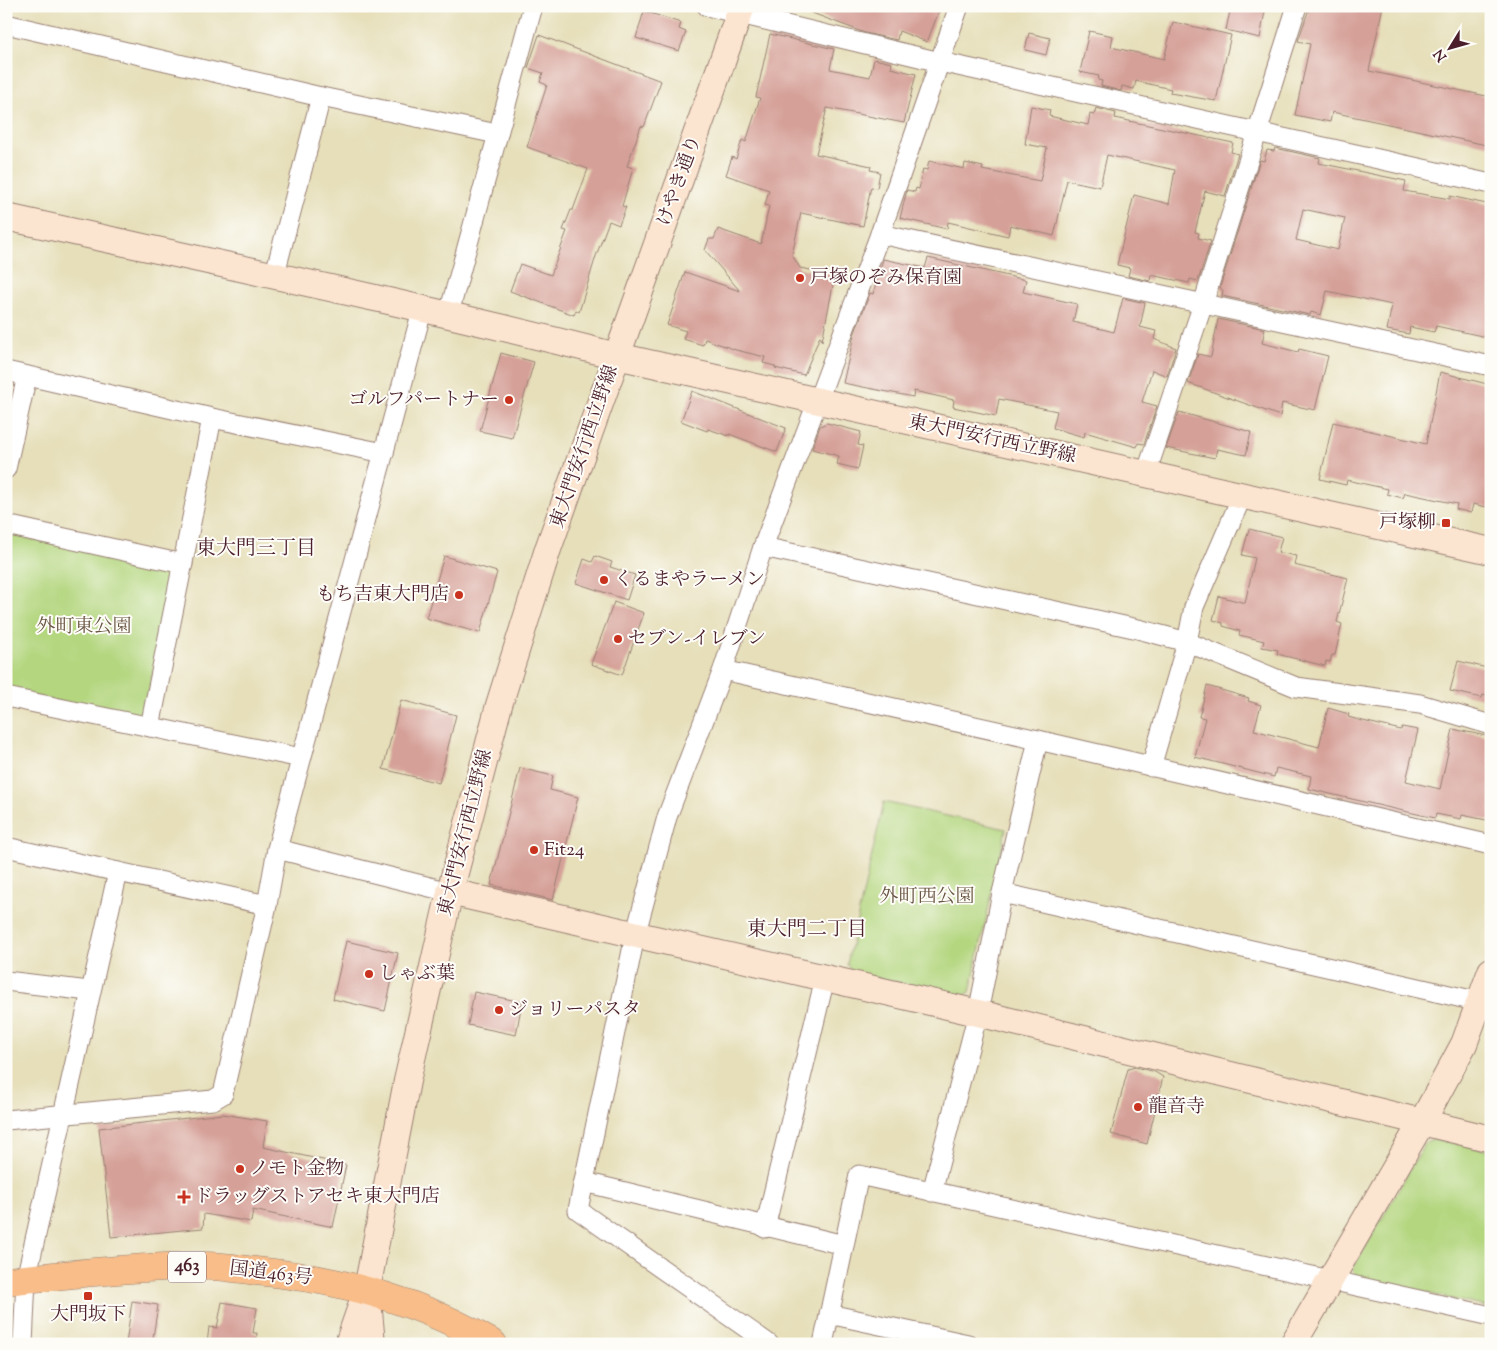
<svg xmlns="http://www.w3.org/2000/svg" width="1497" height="1350" font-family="'Sorts Mill Goudy','Noto Serif JP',serif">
<rect width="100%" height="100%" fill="#fdfcf7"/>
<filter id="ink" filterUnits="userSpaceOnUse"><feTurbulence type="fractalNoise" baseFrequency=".02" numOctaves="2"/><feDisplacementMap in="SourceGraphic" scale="10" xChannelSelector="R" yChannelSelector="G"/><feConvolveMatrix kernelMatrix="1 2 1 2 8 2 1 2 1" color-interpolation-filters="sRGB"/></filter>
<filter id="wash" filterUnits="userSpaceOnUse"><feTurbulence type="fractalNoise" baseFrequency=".0096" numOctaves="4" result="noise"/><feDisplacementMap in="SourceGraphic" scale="20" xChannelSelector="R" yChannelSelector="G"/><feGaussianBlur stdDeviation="1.12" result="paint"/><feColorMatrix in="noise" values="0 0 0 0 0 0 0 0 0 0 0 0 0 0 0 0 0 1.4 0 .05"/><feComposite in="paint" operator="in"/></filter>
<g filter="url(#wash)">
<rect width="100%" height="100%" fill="#e6dfba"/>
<g fill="#b3d67e" stroke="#7e7a54">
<path d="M6 534 172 567 175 572 144 713 135 719 6 690Z"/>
<path d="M884 802 1006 829 970 992 961 997 852 972 847 964Z"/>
<path d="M1433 1139 1491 1151V1308L1357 1277 1353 1269 1426 1142Z"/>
</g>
<g id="blocks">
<g fill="#d5a098" fill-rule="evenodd">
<path d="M800 6H941L927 42 899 31 897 40 865 33 799 8Z"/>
<path d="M1231 6H1266L1260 38 1226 30Z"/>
<path d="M1310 6H1383L1369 71 1491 97V146L1332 112 1330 122 1295 115 1310 44 1298 41Z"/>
<path d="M644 11 681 23 679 29 686 32 679 51 636 38Z"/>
<path d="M1173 22 1231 35 1216 101 1170 93 1171 89 1136 81 1134 89 1122 86 1121 91 1101 86 1102 81 1098 80 1099 76 1080 72 1089 31 1113 36 1111 47 1164 59Z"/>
<path d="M1029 33 1050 38 1046 55 1025 50Z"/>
<path d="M770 34 834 49 830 69 870 77 874 59 892 63 891 68 916 74 904 123 827 108 816 154 871 166 870 170 880 172 877 188 871 187 863 226 801 213 792 255 800 268 835 275 822 341 820 336 804 375 775 368V366L763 363 765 357 736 350 705 339 703 345 683 339 686 331 667 325 685 272 740 291 705 250 709 239H714L718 229 761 244 769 206 765 205 769 190 726 175 732 157 736 159 742 140 746 142 760 98 756 97Z"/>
<path d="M539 35 661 81 644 127 641 126 627 166 633 168 622 206 626 207 619 225 609 221 596 256 579 312 576 310 574 315 510 291 520 264 551 275 567 231 563 230 571 210H573L588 169 527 147 547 85 540 82 543 73 528 68Z"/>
<path d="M1031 106 1050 110 1049 116 1088 125 1090 114 1094 115 1096 108 1116 113 1115 118 1233 143 1231 152 1238 154 1225 196 1205 191 1195 232 1199 233 1198 238 1211 241 1198 281 1190 279 1189 283 1151 275 1150 281 1128 276 1130 268 1117 265 1134 195 1169 204 1175 170 1107 155 1100 187 1067 180 1054 236 1010 225 1008 236 948 222 947 229 900 218 907 190 915 192 916 188 919 189 923 169 927 170 929 161 964 169 965 163 983 167 982 170 1040 181 1047 148 1025 144Z"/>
<path d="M1275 148 1320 158 1319 163 1406 181 1404 191 1450 199V196L1491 205V338L1436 326 1434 332 1410 327 1409 334 1387 330 1392 305 1327 291 1321 315 1311 312 1310 315 1222 296 1223 291 1220 287 1260 160 1264 161 1267 150 1274 151ZM1303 209 1345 218 1338 250 1296 240Z"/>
<path d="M928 258 1026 280 1023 292 1077 304 1073 322 1114 332 1123 298 1145 303 1140 327 1156 331 1154 339 1176 348 1167 376 1152 370 1142 402 1157 406 1144 444 1138 443 1137 447 1085 432 1084 437 1053 428 1057 411 999 399 996 416 953 407 954 400 914 391 913 397 843 383 854 335 870 293 873 294 883 259 925 268Z"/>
<path d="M1218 319 1265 329 1262 343 1298 352 1299 349 1328 356 1315 410 1282 403 1280 416 1188 383 1198 354 1211 357Z"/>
<path d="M501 353 534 362 512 438 480 431Z"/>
<path d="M1440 372 1491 385V508L1473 504 1471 513 1456 509 1457 504 1405 493 1403 498 1387 494 1388 489 1347 480 1346 485 1320 479 1333 422 1426 444Z"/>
<path d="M692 391 786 428 777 452 729 434V436L708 429 707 431 681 421Z"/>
<path d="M1179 412 1251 432 1246 455 1217 449 1215 458 1166 448Z"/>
<path d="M827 423 861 432 858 445 863 446 858 469 837 464 839 456 812 449 820 426Z"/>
<path d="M1249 529 1282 537 1278 552 1296 556 1294 565 1348 578 1337 622 1342 624 1335 655H1332L1330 662 1326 661 1325 666 1277 654 1278 650 1262 647 1264 641 1239 635 1240 631 1223 626V623L1213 620 1219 596 1245 603 1255 558 1242 555Z"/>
<path d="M444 556 497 572 480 633 426 618Z"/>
<path d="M595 556 612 562 610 567 635 575 627 600 576 583 584 559 592 562Z"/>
<path d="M614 602 644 613 622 675 591 664Z"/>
<path d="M1458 661 1491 669V697L1483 695 1482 698 1450 691Z"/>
<path d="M1207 686 1249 698 1248 701 1261 705 1254 730 1319 747 1328 708 1349 714 1348 717 1363 721 1401 730 1402 727 1418 730 1406 781 1440 789 1453 729 1491 737V821L1462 815 1461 819 1436 814 1435 818 1399 810 1309 789 1311 776 1276 768 1274 777 1195 757 1205 718 1199 717Z"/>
<path d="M401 700 456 715 439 783 383 769Z"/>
<path d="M520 768 553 776 550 790 578 797 553 900 491 885Z"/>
<path d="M346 941 398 953 385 1011 333 999Z"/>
<path d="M474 992 522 1002 516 1035 468 1025Z"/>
<path d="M1135 1067 1155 1072 1163 1077 1147 1144 1111 1134 1128 1069Z"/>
<path d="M223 1114 267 1121 263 1147 346 1165 333 1227 253 1210 251 1222 204 1214 203 1228 111 1237 99 1128Z"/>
<path d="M132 1301 158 1305 152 1344H126Z"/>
<path d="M222 1302 257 1308 253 1333H257L256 1344H207L209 1327 217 1328Z"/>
</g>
</g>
</g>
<g filter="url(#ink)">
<use href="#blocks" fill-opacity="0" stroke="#987f72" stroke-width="1"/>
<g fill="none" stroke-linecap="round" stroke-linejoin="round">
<g stroke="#987f72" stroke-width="21">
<g id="street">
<path d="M707 6 940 62 1491 184"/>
<path d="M6 24 321 97 497 134"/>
<path d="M880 234 1491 366"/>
<path d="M274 277 321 97"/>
<path d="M449 313 533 6"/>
<path d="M6 371 212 418 384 453"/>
<path d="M6 469 27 376"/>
<path d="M1146 474 1203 304 1297 6"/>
<path d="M6 525 183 564"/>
<path d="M763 547 1138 629 1187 642 1296 687 1420 704 1491 725"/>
<path d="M723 670 1038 740 1491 845"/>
<path d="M6 697 301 758"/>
<path d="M150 727 212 418"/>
<path d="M1151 767 1187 642 1194 607 1242 496"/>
<path d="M6 847 267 905"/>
<path d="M277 849 450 892"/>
<path d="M1002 893 1480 1002"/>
<path d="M6 981 89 991"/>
<path d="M6 1120 213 1100 223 1094 267 905 277 849 423 307"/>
<path d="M584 1182 844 1245"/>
<path d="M932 1192 978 1013 1002 893 1038 740"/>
<path d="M765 1228 825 978"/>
<path d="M829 1314 968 1344"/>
<path d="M23 1344 26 1279 118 872"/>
<path d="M769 1344 578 1210 635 936 667 817 723 670 763 547 880 234 959 6"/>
<path d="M823 1344 859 1175 1491 1316"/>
</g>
</g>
<g stroke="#987f72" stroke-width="28">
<g id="secondary">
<path d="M6 217C210 262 414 304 617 356L742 6"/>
<path d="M450 892 978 1013 1491 1139"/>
<path d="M368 1300 372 1344"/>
<path d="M348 1344 367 1289 407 1081 450 892 499 705 548 549 617 356 1491 551"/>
<path d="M1293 1344 1422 1122 1464 1044 1491 971"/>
</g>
</g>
<g stroke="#987f72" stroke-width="29">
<path id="highway" d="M6 1281C73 1274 140 1266 207 1266 223 1266 240 1269 256 1271 340 1279 420 1300 493 1344"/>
</g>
<use href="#street" stroke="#fff" stroke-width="19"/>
<use href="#secondary" stroke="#fce5d0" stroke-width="26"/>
<use href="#highway" stroke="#f8bd89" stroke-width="28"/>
</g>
</g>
<g fill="#c8321e" stroke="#fdfcf7" stroke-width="2">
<circle cx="800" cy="278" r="5"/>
<circle cx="509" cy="400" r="5"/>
<rect x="1441" y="518" width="10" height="10" rx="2.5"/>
<circle cx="604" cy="580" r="5"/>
<circle cx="459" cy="595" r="5"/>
<circle cx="618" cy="639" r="5"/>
<circle cx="534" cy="850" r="5"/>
<circle cx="369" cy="974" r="5"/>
<circle cx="499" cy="1010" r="5"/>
<circle cx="1138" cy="1107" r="5"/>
<circle cx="240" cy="1169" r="5"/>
<path d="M181.5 1189.5h5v5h5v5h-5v5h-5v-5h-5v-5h5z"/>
<rect x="83" y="1291" width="10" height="10" rx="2.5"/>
</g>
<g text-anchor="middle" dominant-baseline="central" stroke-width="4" stroke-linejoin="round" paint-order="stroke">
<rect fill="#fdfcf7" stroke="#806168" stroke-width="1" x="168" y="1251.5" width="38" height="31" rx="4"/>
<g font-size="18" font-weight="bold" fill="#4a1f2b">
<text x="187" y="1267">463</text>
</g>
<g font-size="19" fill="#4a1f2b" stroke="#fdfcf7">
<text transform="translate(680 181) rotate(-70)">けやき通り</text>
<text transform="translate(992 440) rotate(12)">東大門安行西立野線</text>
<text transform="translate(585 447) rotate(-71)">東大門安行西立野線</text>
<text transform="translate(466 833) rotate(-76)">東大門安行西立野線</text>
<text transform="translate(271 1274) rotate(7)">国道463号</text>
</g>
<g font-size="19" fill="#4a1f2b" stroke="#fdfcf7" text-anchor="start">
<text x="810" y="278">戸塚のぞみ保育園</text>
<text x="499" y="400" text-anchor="end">ゴルフパートナー</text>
<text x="1436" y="523" text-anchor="end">戸塚柳</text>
<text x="614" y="580">くるまやラーメン</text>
<text x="449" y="595" text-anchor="end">もち吉東大門店</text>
<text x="628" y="639">セブン-イレブン</text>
<text x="544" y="850">Fit24</text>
<text x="379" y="974">しゃぶ葉</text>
<text x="509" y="1010">ジョリーパスタ</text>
<text x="1148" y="1107">龍音寺</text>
<text x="250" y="1169">ノモト金物</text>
<text x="194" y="1197">ドラッグストアセキ東大門店</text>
<text x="88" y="1315" text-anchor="middle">大門坂下</text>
</g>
<g font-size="19" fill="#6a5644" stroke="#fdfcf7">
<text x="84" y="627">外町東公園</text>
<text x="927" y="897">外町西公園</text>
</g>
<g font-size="20" fill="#4a1f2b" stroke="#fdfcf7">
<text x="256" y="549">東大門三丁目</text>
<text x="807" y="930">東大門二丁目</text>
</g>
</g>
<rect width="1497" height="1350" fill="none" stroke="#fdfcf7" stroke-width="25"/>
<g transform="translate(1450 48) rotate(233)" stroke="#fdfcf7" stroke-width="4" paint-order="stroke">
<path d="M0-4L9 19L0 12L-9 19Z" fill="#4a1f2b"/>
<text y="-8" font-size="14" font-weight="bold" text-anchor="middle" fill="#4a1f2b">N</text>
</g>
</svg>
